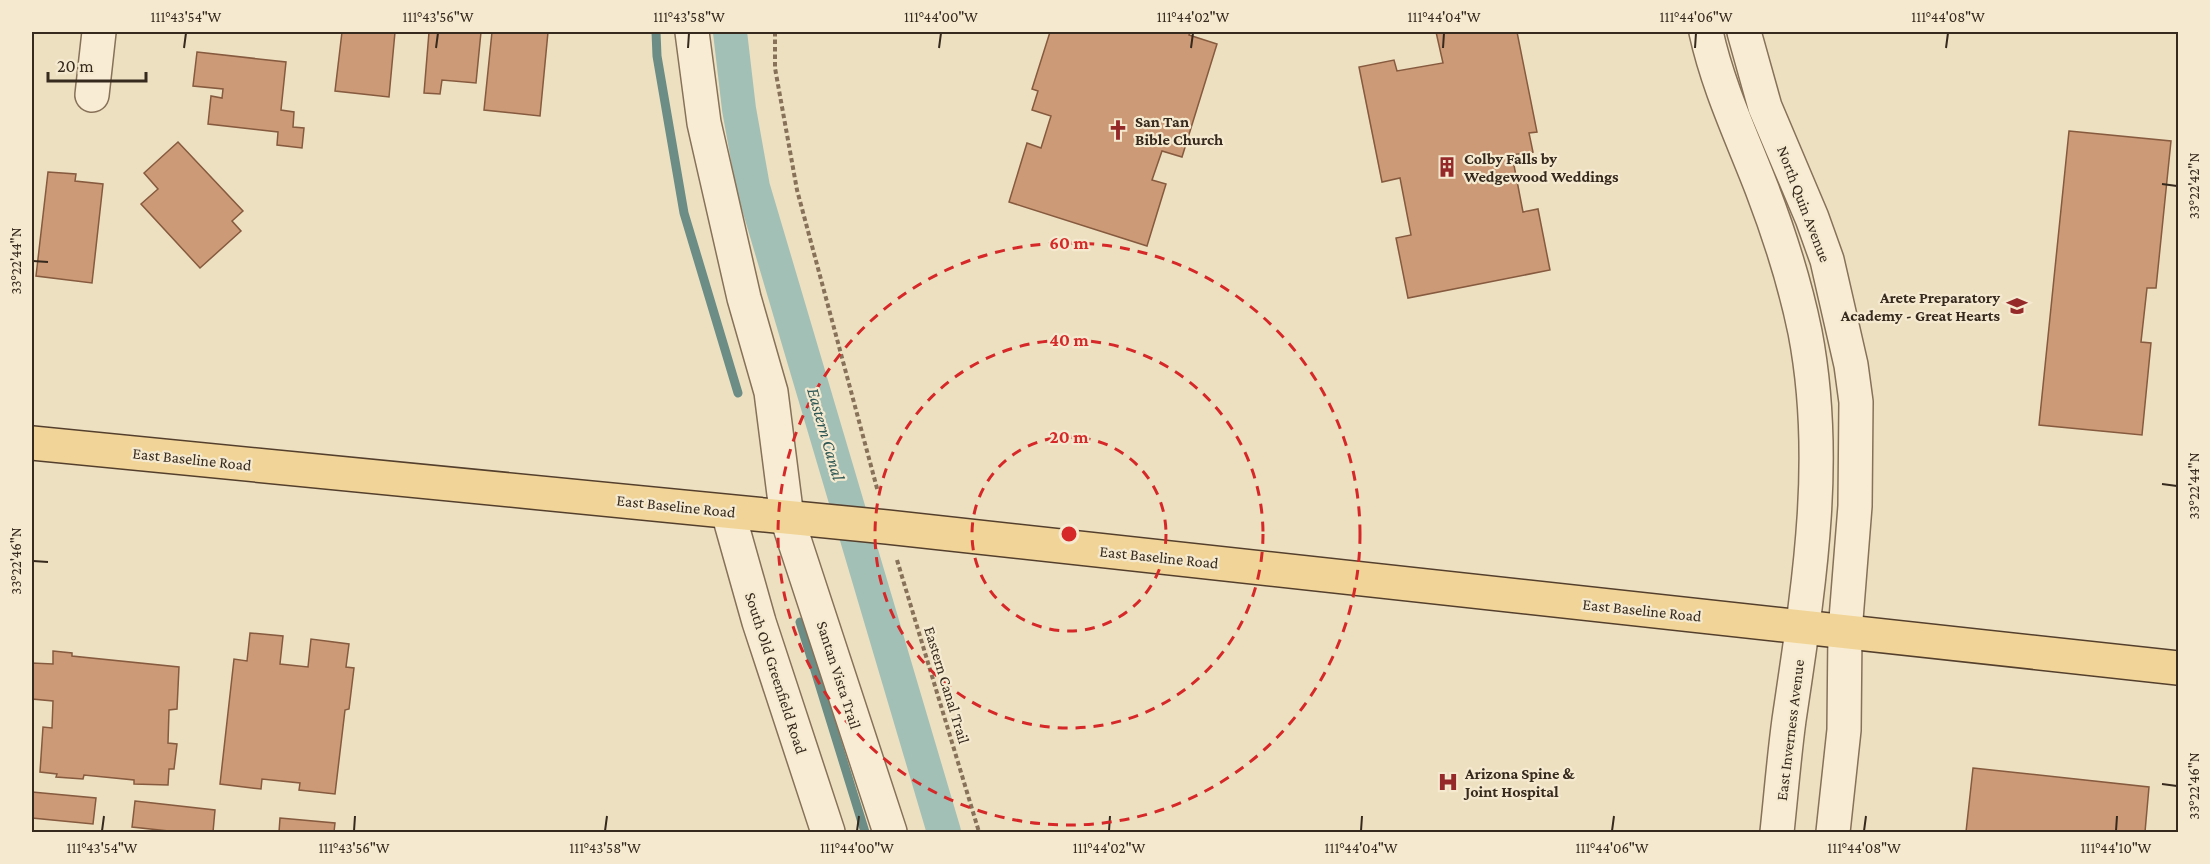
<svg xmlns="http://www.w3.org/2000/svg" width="2210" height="864" font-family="'Crimson Pro',serif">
<rect width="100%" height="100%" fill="#ede0c1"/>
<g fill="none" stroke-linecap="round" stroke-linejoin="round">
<g stroke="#6b8d85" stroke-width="9">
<path d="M656 32 657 56 684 213 738 393"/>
<path d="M800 622 865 832"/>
</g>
<path stroke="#a3c0b7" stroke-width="34" d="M730 32 739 109 753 187 944 832"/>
</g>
<g fill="#cc9a76" stroke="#865a3e" stroke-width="1.5">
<path d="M342 32H395L389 97 335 91Z"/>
<path d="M429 32H481L476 83 442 80 440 94 424 93Z"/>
<path d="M492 32H548L540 116 484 110Z"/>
<path d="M1050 32H1190L1189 35 1217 44 1182 157 1162 151 1152 180 1166 184 1147 246 1009 202 1027 143 1041 148 1051 116 1032 110 1038 91 1032 89Z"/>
<path d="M1436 32H1517L1537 132 1529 133 1533 152 1512 155 1523 212 1538 209 1550 270 1408 298 1396 238 1411 235 1400 178 1382 182 1359 67 1394 60 1397 71 1443 63Z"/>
<path d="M197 52 286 62 281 110 294 112 293 127 304 128 302 148 277 145 278 132 208 124 211 96 222 98 223 89 193 86Z"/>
<path d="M2069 131 2171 141 2156 288H2147L2141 342 2151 343 2142 435 2039 425Z"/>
<path d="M178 142 243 211 232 221 241 231 200 268 141 204 158 189 144 173Z"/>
<path d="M48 172 76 174 75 181 103 184 92 283 36 276Z"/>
<path d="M250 633 283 636 280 664 308 667 311 639 349 644 346 667 354 668 349 709 345 710 335 794 299 790 300 783 262 779 261 789 220 784 234 659 247 661Z"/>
<path d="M53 651 72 653V656L179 667 177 709 169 710 168 743 177 744 174 769H169L168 785 134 784V780L84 775 83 779 56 777 57 774 40 772 43 727 52 728 53 701 32 699V663L53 664Z"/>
<path d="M1973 768 2149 787 2145 832H1966Z"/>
<path d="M32 792 96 798 93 824 32 818Z"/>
<path d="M135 801 215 810 213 832H178L132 827Z"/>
<path d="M280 818 335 823 334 832H279Z"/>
</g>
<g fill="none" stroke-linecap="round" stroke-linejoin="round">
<g stroke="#877158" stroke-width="36">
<g id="minor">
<path d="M692 32 704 123 744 298 771 392 787 518 890 832"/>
<path d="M1706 32C1718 87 1742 137 1762 189 1780 236 1795 283 1805 332 1830 462 1808 591 1789 720 1784 757 1781 795 1777 832"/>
<path d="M1744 32 1765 107 1812 218 1827 260 1851 365 1856 402 1855 506 1845 632 1844 730 1833 832"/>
<path d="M92 95 99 32"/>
<path d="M728 512 759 622 828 832"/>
</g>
</g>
<g stroke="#543f2d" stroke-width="36">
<path id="major" d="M32 443 887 527 2178 668"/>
</g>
<g stroke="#877158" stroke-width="4" stroke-dasharray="4.5 3" stroke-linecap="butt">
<path d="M775 32V68L797 190 878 492"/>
<path d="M897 560 979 832"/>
</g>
<use href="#minor" stroke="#f8edd4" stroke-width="33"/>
<use href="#major" stroke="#f1d598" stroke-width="33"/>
</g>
<path fill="none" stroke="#36291d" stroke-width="2" d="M184 48 186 33M436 48 438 33M688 48 689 33M939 48 941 33M1191 48 1193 33M1443 48 1444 33M1695 48 1696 33M1946 48 1948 33M2162 184 2177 186M33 261 48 262M2162 484 2177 486M33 561 48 562M2162 784 2177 786M102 831 104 816M354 831 355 816M605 831 607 816M857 831 859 816M1109 831 1110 816M1361 831 1362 816M1612 831 1614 816M1864 831 1866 816M2116 831 2117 816"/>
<g fill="none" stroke="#d62828" stroke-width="3" stroke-dasharray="10 8">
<circle cx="1069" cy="534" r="97"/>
<circle cx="1069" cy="534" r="194"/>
<circle cx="1069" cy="534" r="291"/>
</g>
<defs>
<g id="church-bare" transform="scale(1.62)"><path d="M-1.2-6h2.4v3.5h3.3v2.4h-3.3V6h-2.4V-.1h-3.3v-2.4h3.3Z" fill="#95292a" stroke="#f5ead0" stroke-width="2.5" paint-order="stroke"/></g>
<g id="building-bare" transform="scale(1.62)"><path d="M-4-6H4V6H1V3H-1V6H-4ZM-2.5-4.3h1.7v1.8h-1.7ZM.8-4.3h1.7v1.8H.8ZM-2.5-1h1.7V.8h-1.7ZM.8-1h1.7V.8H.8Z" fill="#95292a" stroke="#f5ead0" stroke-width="2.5" paint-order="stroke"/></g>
<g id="school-bare" transform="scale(1.62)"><path d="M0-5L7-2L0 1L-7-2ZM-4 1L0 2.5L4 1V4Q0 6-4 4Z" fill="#95292a" stroke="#f5ead0" stroke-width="2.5" paint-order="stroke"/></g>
<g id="hospital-bare" transform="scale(1.62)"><path d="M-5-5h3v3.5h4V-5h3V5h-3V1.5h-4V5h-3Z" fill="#95292a" stroke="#f5ead0" stroke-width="2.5" paint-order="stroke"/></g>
</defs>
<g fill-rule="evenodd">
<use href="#church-bare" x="1118" y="130"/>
<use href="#building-bare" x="1447" y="167"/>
<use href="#school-bare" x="2017" y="306"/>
<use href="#hospital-bare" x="1448" y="782"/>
</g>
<g text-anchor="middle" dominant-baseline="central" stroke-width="4.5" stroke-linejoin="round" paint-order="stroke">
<g font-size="16" font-weight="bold" fill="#36291d" stroke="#f5ead0" text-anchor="start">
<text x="1135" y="121">San Tan<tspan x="1135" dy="18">Bible Church</tspan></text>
<text x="1464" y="158">Colby Falls by<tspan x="1464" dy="18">Wedgewood Weddings</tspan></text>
<text x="2000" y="297" text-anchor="end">Arete Preparatory<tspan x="2000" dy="18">Academy - Great Hearts</tspan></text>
<text x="1465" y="773">Arizona Spine &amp;<tspan x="1465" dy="18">Joint Hospital</tspan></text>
</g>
<g font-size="16" fill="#36291d" stroke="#f5ead0">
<text transform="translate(1804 204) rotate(69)">North Quin Avenue</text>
<text transform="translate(192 459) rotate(6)">East Baseline Road</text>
<text transform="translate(676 506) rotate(6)">East Baseline Road</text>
<text transform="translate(1159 557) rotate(6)">East Baseline Road</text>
<text transform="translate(1642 610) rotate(6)">East Baseline Road</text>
<text transform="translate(776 673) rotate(72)">South Old Greenfield Road</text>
<text transform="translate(839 675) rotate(72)">Santan Vista Trail</text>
<text transform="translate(947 685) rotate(73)">Eastern Canal Trail</text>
<text transform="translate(1790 730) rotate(-83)">East Inverness Avenue</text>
</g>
<g font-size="18" font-style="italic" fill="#2c5653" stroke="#f5ead0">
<text transform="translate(826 434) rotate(74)">Eastern Canal</text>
</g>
</g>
<circle cx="1069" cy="534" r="9" fill="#d62828" stroke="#f5ead0" stroke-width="3"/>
<g font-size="18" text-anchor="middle" font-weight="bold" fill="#d62828" stroke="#f5ead0" stroke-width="4.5" stroke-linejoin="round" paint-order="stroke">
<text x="1069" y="249">60 m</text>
<text x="1069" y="346">40 m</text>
<text x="1069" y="443">20 m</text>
</g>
<rect width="2210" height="864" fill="none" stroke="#f5ead0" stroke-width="66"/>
<path d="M48 72v9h98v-9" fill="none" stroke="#36291d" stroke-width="3"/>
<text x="57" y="72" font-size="18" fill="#36291d" stroke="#f5ead0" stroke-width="4.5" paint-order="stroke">20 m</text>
<rect x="33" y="33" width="2144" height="798" fill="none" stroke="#36291d" stroke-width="2"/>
<g font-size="15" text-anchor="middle" fill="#36291d">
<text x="186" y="22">111°43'54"W</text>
<text x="438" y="22">111°43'56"W</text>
<text x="689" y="22">111°43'58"W</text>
<text x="941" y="22">111°44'00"W</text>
<text x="1193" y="22">111°44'02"W</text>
<text x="1444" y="22">111°44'04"W</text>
<text x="1696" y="22">111°44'06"W</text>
<text x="1948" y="22">111°44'08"W</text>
<text transform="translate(2194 186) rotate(-90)" y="5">33°22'42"N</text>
<text transform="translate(16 261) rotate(-90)" y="5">33°22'44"N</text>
<text transform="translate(2194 486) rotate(-90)" y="5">33°22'44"N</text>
<text transform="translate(16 561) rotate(-90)" y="5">33°22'46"N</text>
<text transform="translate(2194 786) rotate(-90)" y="5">33°22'46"N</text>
<text x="102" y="853">111°43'54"W</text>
<text x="354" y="853">111°43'56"W</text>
<text x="605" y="853">111°43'58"W</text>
<text x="857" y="853">111°44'00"W</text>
<text x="1109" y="853">111°44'02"W</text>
<text x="1361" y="853">111°44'04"W</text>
<text x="1612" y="853">111°44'06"W</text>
<text x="1864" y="853">111°44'08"W</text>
<text x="2116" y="853">111°44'10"W</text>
</g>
</svg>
